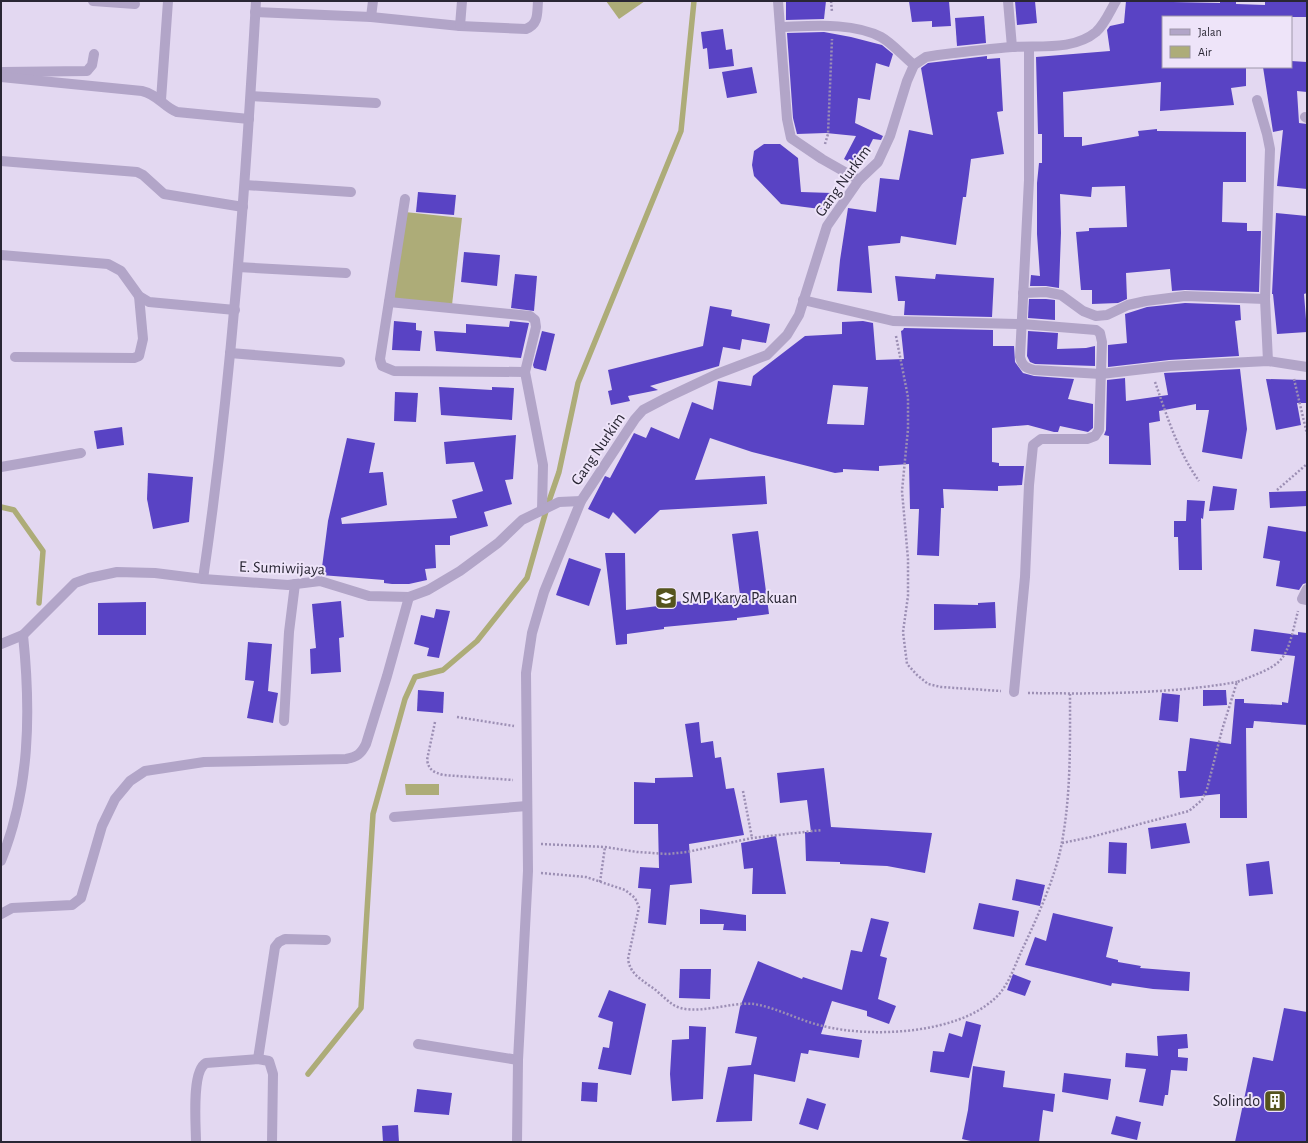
<svg xmlns="http://www.w3.org/2000/svg" width="1308" height="1143" font-family="'Alegreya Sans',sans-serif">
<rect width="100%" height="100%" fill="#e3d8f1"/>
<g fill="#adac78">
<path d="M606 1H645L619 19Z"/>
<path d="M405 212 462 218 452 305 394 299Z"/>
<path d="M405 784H439V795H406Z"/>
</g>
<g fill="none" stroke-linecap="round" stroke-linejoin="round">
<g stroke="#adac78" stroke-width="5.5">
<path d="M1 507 14 510 43 551 39 603"/>
<path d="M308 1074 361 1008 373 814 405 699 415 677 443 670 477 641 527 578 548 504 559 472 578 383 681 131 694 1"/>
</g>
</g>
<g fill="#5943c4" fill-rule="evenodd">
<path d="M786 1H826L824 19 786 20Z"/>
<path d="M909 1H949L951 26 932 27V21L912 22Z"/>
<path d="M1015 1H1035L1037 23 1017 25Z"/>
<path d="M1126 1 1220 3V1H1236V4L1265 5V17H1163V67H1246V86L1231 88 1234 105 1160 111 1161 82 1063 92 1064 137H1082V146L1139 136 1138 131 1157 129V131L1246 132V182H1223L1222 222 1247 223V231H1261L1259 292 1185 290 1172 291 1170 269 1126 273 1127 299 1118 303 1092 304V290H1081L1076 232 1089 231V228L1127 227 1125 186 1092 187 1091 197 1060 194 1061 233 1059 288 1046 286H1030L1031 275 1040 276 1037 234V183L1039 163H1042V134H1038L1036 57 1110 51 1107 30 1110 26 1124 23Z"/>
<rect x="1265" y="1" width="42" height="16"/>
<path d="M984 16 986 43 957 46 955 18Z"/>
<path d="M723 29 726 50 732 49 734 66 709 69 707 48 703 49 701 32Z"/>
<path d="M824 32 851 37 882 45 893 54 889 67 876 63 870 100 858 98 855 123 883 136 881 140 873 139 859 167 844 159 856 136 826 133 797 134 793 118 787 33Z"/>
<path d="M987 56V59L1000 58 1003 111 997 112 1004 154 971 159 966 197H963L956 245 901 236 900 243 868 246 872 293 837 291 840 260 848 208 876 212 880 178 899 180 909 130 933 135 921 68 928 63Z"/>
<path d="M1291 61 1307 62V92L1297 91 1299 123 1307 124V189L1277 186 1283 130 1273 132 1263 67H1291Z"/>
<path d="M752 67 757 93 727 98 722 72Z"/>
<path d="M764 144H780L798 158 801 192 832 193 828 210 781 204 754 176 752 165 754 151Z"/>
<path d="M418 192 456 195 454 215 416 212Z"/>
<path d="M1276 213 1307 216V293L1304 294 1307 332 1277 334 1273 294H1272Z"/>
<path d="M464 252 500 255 497 286 461 282Z"/>
<path d="M515 274 537 276 534 311 511 308Z"/>
<path d="M936 274 994 278 992 317 904 315 905 301H898L895 276 935 279Z"/>
<path d="M1029 299H1046L1055 300V320L1028 318Z"/>
<path d="M1185 303 1240 305 1241 320 1235 321 1239 356 1169 360 1108 367V345L1127 343 1125 314 1147 307Z"/>
<path d="M710 306 732 310 731 316 770 324 766 343 742 339 740 350 723 347 719 366 650 386 658 390 628 396 630 401 611 405 608 391 612 390 608 370 703 346Z"/>
<path d="M394 321 416 323V330L422 331 420 351 392 350Z"/>
<path d="M510 321 529 323 521 358 436 351 434 331 466 333V324L509 327Z"/>
<path d="M863 321 873 323 876 360 904 359 901 331 903 330 904 328 993 330V346H1014L1015 362 1023 373 1034 376 1074 379 1068 399 1093 404V428L1088 432 1060 426 1058 432H1054L1028 425 992 428V462L999 463V466H1024L1022 485 998 486V491L943 489 944 508H941L939 556 917 555 919 509H910L909 464 879 466V471L843 469V472L835 473 752 452 710 438 695 480 765 476 767 504 660 510 635 534 613 512 609 519 588 509 605 476 610 478 634 433 646 438 651 427 679 439 692 402 713 410 718 381 751 386 753 376 805 336 842 334V322ZM833 385 868 387 864 425 827 424Z"/>
<path d="M542 331 555 334 546 371 534 368 533 365Z"/>
<path d="M1028 331 1058 333 1057 349 1086 348 1095 346V366L1035 364 1030 362 1027 356Z"/>
<path d="M1240 369 1247 429 1242 459 1202 452 1209 410H1196V404L1159 411 1160 421 1149 423 1151 465 1109 464V436L1104 435 1106 430 1107 380 1125 378 1126 401 1168 395 1164 373Z"/>
<path d="M1266 379 1307 380V403H1297L1301 425 1276 430Z"/>
<path d="M439 387 492 390V387L514 388 512 420 441 415Z"/>
<path d="M395 392 418 393 416 422 394 421Z"/>
<path d="M122 427 124 445 97 449 94 431Z"/>
<path d="M516 435 513 479 505 480 512 504 484 512 488 526 450 536V545H435L436 568 425 569 427 580 409 584H392L384 583V580L321 575 328 521 347 438 375 443 369 473 383 472 387 505 341 518 342 524 457 518 452 500 483 491 474 462 446 464 444 442Z"/>
<path d="M148 473 193 477 189 522 153 529 147 499Z"/>
<path d="M1213 486 1237 489 1234 510 1209 511Z"/>
<path d="M1307 491V506L1270 508 1269 492Z"/>
<path d="M1187 500 1205 501 1203 519 1201 518 1202 570H1179L1178 537H1174V521H1186Z"/>
<path d="M1268 526 1307 532V583L1303 584 1299 590 1276 586 1280 561 1263 558Z"/>
<path d="M758 531 769 614 737 618V620L664 627V629L627 634V644L616 645 605 553H625L626 610 666 605 665 603 740 595 732 534Z"/>
<path d="M569 558 601 569 589 606 556 595Z"/>
<path d="M341 601 344 637 339 638 341 672 311 674 310 649 316 648 312 604Z"/>
<path d="M146 602V635H98V603Z"/>
<path d="M995 602 996 628 934 630V604L978 605V603Z"/>
<path d="M436 609 450 611 439 658 427 656 429 648 414 644 421 615 434 618Z"/>
<path d="M1254 629 1298 635V632L1307 633V725L1254 721 1253 728H1246L1247 818H1220V794L1180 798 1178 771H1186L1190 738 1231 744 1235 699H1244V703L1282 705V702L1288 703 1295 656 1251 651Z"/>
<path d="M248 642 272 644 268 691 278 693 273 723 247 718 254 681 245 680Z"/>
<path d="M418 690 444 692 443 713 417 711Z"/>
<path d="M1203 690H1226L1227 705 1203 706Z"/>
<path d="M1162 693 1180 695 1178 722 1159 720Z"/>
<path d="M699 722 701 743 713 741 715 758 721 757 726 789 734 788 744 835 689 844 692 883 670 885 666 925 648 923 651 889 638 888 640 867 659 868 658 824H634V782L655 783V778L693 777 685 724Z"/>
<path d="M824 768 831 827 932 833 925 873 887 866 840 864V862L806 861 805 832H811L807 800 780 803 777 773Z"/>
<path d="M1186 823 1190 843 1151 849 1148 828Z"/>
<path d="M776 836 786 894H752L753 868 744 869 741 843Z"/>
<path d="M1109 842 1127 843 1126 874 1108 873Z"/>
<path d="M1269 861 1273 894 1249 896 1246 864Z"/>
<path d="M1016 879 1045 885 1040 906 1012 900Z"/>
<path d="M979 903 1019 911 1014 937 973 929Z"/>
<path d="M700 909 746 915V931L723 930 724 924H700Z"/>
<path d="M1053 913 1113 927 1106 957 1118 960V962L1141 966 1140 968 1190 972 1189 991 1153 989 1112 983 1111 986 1025 965 1035 937 1046 941Z"/>
<path d="M871 918 889 922 880 956 887 958 878 999 896 1006 889 1024 867 1016V1011L832 1001 821 1034 862 1040 859 1058 809 1050 808 1054 801 1053 795 1082 754 1074 752 1121 716 1122 728 1067 751 1065 757 1037 735 1033 740 1007 758 961 802 979 803 977 842 990 851 950 862 952Z"/>
<path d="M680 969H711L710 999 679 998Z"/>
<path d="M1013 974 1031 981 1025 996 1007 990Z"/>
<path d="M609 990 646 1004 631 1075 598 1069 603 1047 609 1048 613 1022 598 1017Z"/>
<path d="M1284 1008 1307 1012V1142H1235L1253 1057 1273 1061Z"/>
<path d="M966 1021 981 1025 969 1078 930 1072 933 1051 944 1052 949 1033 962 1037Z"/>
<path d="M689 1026 706 1027 703 1099 672 1101 670 1074 672 1040 689 1039Z"/>
<path d="M1187 1034 1188 1048 1178 1049V1057L1188 1058 1187 1071 1171 1070 1168 1095H1165L1163 1106 1139 1102 1146 1069 1125 1067 1126 1053 1158 1056 1157 1036Z"/>
<path d="M973 1066 1005 1071 1003 1087 1055 1094 1053 1112 1043 1110 1039 1142H975L962 1139 968 1110Z"/>
<path d="M1064 1073 1111 1079 1108 1100 1062 1092Z"/>
<path d="M582 1082 598 1083 597 1102 581 1101Z"/>
<path d="M417 1089 452 1093 449 1115 414 1112Z"/>
<path d="M807 1098 826 1104 818 1130 799 1124Z"/>
<path d="M1116 1116 1141 1122 1137 1140 1111 1134Z"/>
<path d="M398 1125 399 1142H383L382 1126Z"/>
</g>
<g fill="none" stroke-linecap="round" stroke-linejoin="round">
<g stroke="#9c8fb4" stroke-width="2.5" stroke-dasharray="2 2" stroke-linecap="butt">
<path d="M831 1 832 12"/>
<path d="M825 144 828 134 832 39"/>
<path d="M896 336 908 397V429L902 491 908 559V596L903 632 907 664 917 675 928 684 941 687 1001 691"/>
<path d="M1294 379 1307 434"/>
<path d="M1155 382C1167 416 1178 452 1199 481"/>
<path d="M1277 490 1307 464"/>
<path d="M1028 693C1097 694 1168 694 1237 682"/>
<path d="M457 717 514 726"/>
<path d="M435 722 427 760C429 770 433 772 443 775L513 780"/>
<path d="M743 791 752 838"/>
<path d="M1062 843 1091 837 1189 811 1202 800 1207 789 1222 730 1237 682C1287 663 1285 663 1298 611"/>
<path d="M541 844 605 847 637 852 668 854 687 852 752 838 822 830"/>
<path d="M541 873 586 877 625 890 635 898 639 907 628 959C630 973 639 978 650 986 658 991 665 999 672 1004 692 1018 731 1001 754 1004 778 1008 800 1021 823 1026 871 1038 955 1034 993 1000 1008 988 1014 967 1022 950 1037 918 1056 876 1062 842 1071 793 1070 743 1070 694"/>
<path d="M600 882 605 847"/>
</g>
<path stroke="#b2a5c8" stroke-width="10" d="M284 721 289 632 295 584"/>
<g stroke="#b2a5c8" stroke-width="10">
<path d="M93 1 135 4"/>
<path d="M778 1 787 119 791 138 822 159 859 180"/>
<path d="M1008 1 1012 47"/>
<path d="M255 12 371 17 460 26 526 29C539 24 537 13 538 1"/>
<path d="M371 17 373 1"/>
<path d="M460 26 462 1"/>
<path d="M780 27C812 26 852 22 881 37 892 43 903 56 914 65"/>
<path d="M1029 47V180L1020 357C1022 366 1026 368 1034 370L1101 374 1170 366 1268 361 1307 367"/>
<path d="M3 72 87 71 92 65 94 54"/>
<path d="M1 77 142 91C157 94 164 107 177 112L249 119"/>
<path d="M251 96 376 103"/>
<path d="M161 100 168 1"/>
<path d="M1257 100 1267 134 1270 149 1265 299 1268 361"/>
<path d="M1305 117 1307 118"/>
<path d="M1 161 137 172 143 175 164 194 243 207"/>
<path d="M245 185 351 192"/>
<path d="M405 199 380 359 382 366 394 371 525 372"/>
<path d="M1 255 108 264 121 271 139 296 149 302 235 310"/>
<path d="M238 267 346 273"/>
<path d="M1023 293 1046 292 1061 295 1083 311 1096 316 1107 315 1128 305 1146 301 1185 296 1265 299"/>
<path d="M803 300 893 321 1022 324 1096 330 1100 333 1102 342 1099 430 1095 436 1087 439H1041L1033 445 1029 485 1025 577 1014 692"/>
<path d="M389 302 530 316 535 320 536 327 525 372 543 465 542 510"/>
<path d="M230 353 340 362"/>
<path d="M15 357 134 358 139 356 143 339 139 296"/>
<path d="M1 467 81 453"/>
<path d="M203 579C231 387 245 194 256 1"/>
<path d="M1307 589 1302 599 1307 600"/>
<path d="M1 644 23 635 75 583 89 578 117 572 155 573 203 579 288 585 320 581 369 596 409 597 428 590 460 571 498 543 522 520 559 502 581 501"/>
<path d="M394 817 527 806"/>
<path d="M1 861C30 789 31 712 23 635"/>
<path d="M1 914 12 908 72 905 81 898 102 826 115 799 130 781 145 771 204 762 346 759C357 757 361 754 366 744L387 676 409 597"/>
<path d="M418 1044 518 1060"/>
<path d="M258 1059 275 947 279 942 285 939 326 940"/>
<path d="M196 1142C196 1125 191 1071 206 1063L258 1059 269 1061 273 1074 272 1142"/>
<path d="M517 1142 518 1060 528 871 526 673 532 633 544 592 581 501 635 419 643 410 666 398 717 374 767 355 787 335 799 315 827 226 859 180 878 162 890 136 907 81 914 65 926 57 938 55C963 52 988 49 1012 47 1039 45 1073 51 1096 32 1105 24 1110 11 1116 1"/>
</g>
</g>
<defs>
<g id="school-square" transform="scale(1.15)"><rect x="-9" y="-9" width="18" height="18" rx="4" fill="#55541c" stroke="#eee4f9"/><path d="M0-5L7-2L0 1L-7-2ZM-4 1L0 2.5L4 1V4Q0 6-4 4Z" fill="#fff"/></g>
<g id="building-square" transform="scale(1.15)"><rect x="-9" y="-9" width="18" height="18" rx="4" fill="#55541c" stroke="#eee4f9"/><path d="M-4-6H4V6H1V3H-1V6H-4ZM-2.5-4.3h1.7v1.8h-1.7ZM.8-4.3h1.7v1.8H.8ZM-2.5-1h1.7V.8h-1.7ZM.8-1h1.7V.8H.8Z" fill="#fff"/></g>
</defs>
<g fill-rule="evenodd">
<use href="#school-square" x="666" y="598"/>
<use href="#building-square" x="1275" y="1101"/>
</g>
<g text-anchor="middle" dominant-baseline="central" stroke-width="4" stroke-linejoin="round" paint-order="stroke">
<g font-size="16" fill="#292634" stroke="#eee4f9">
<text transform="translate(843 181) rotate(-54)">Gang Nurkim</text>
<text transform="translate(598 449) rotate(-56)">Gang Nurkim</text>
<text transform="translate(282 568) rotate(2)">E. Sumiwijaya</text>
</g>
<g font-size="16" fill="#292634" stroke="#eee4f9" text-anchor="start">
<text x="682" y="598">SMP Karya Pakuan</text>
<text x="1260" y="1101" text-anchor="end">Solindo</text>
</g>
</g>
<rect width="1308" height="1143" fill="none" stroke="#292634" stroke-width="4"/>
<rect x="1162" y="16" width="130" height="52" fill="#eee4f9" stroke="#9f98aa"/>
<rect x="1170" y="29" width="20" height="6" fill="#b2a5c8" stroke="#9f98aa"/>
<text x="1198" y="36" font-size="12" fill="#292634">Jalan</text>
<rect x="1170" y="46" width="20" height="12" fill="#adac78" stroke="#9f98aa"/>
<text x="1198" y="56" font-size="12" fill="#292634">Air</text>
</svg>
